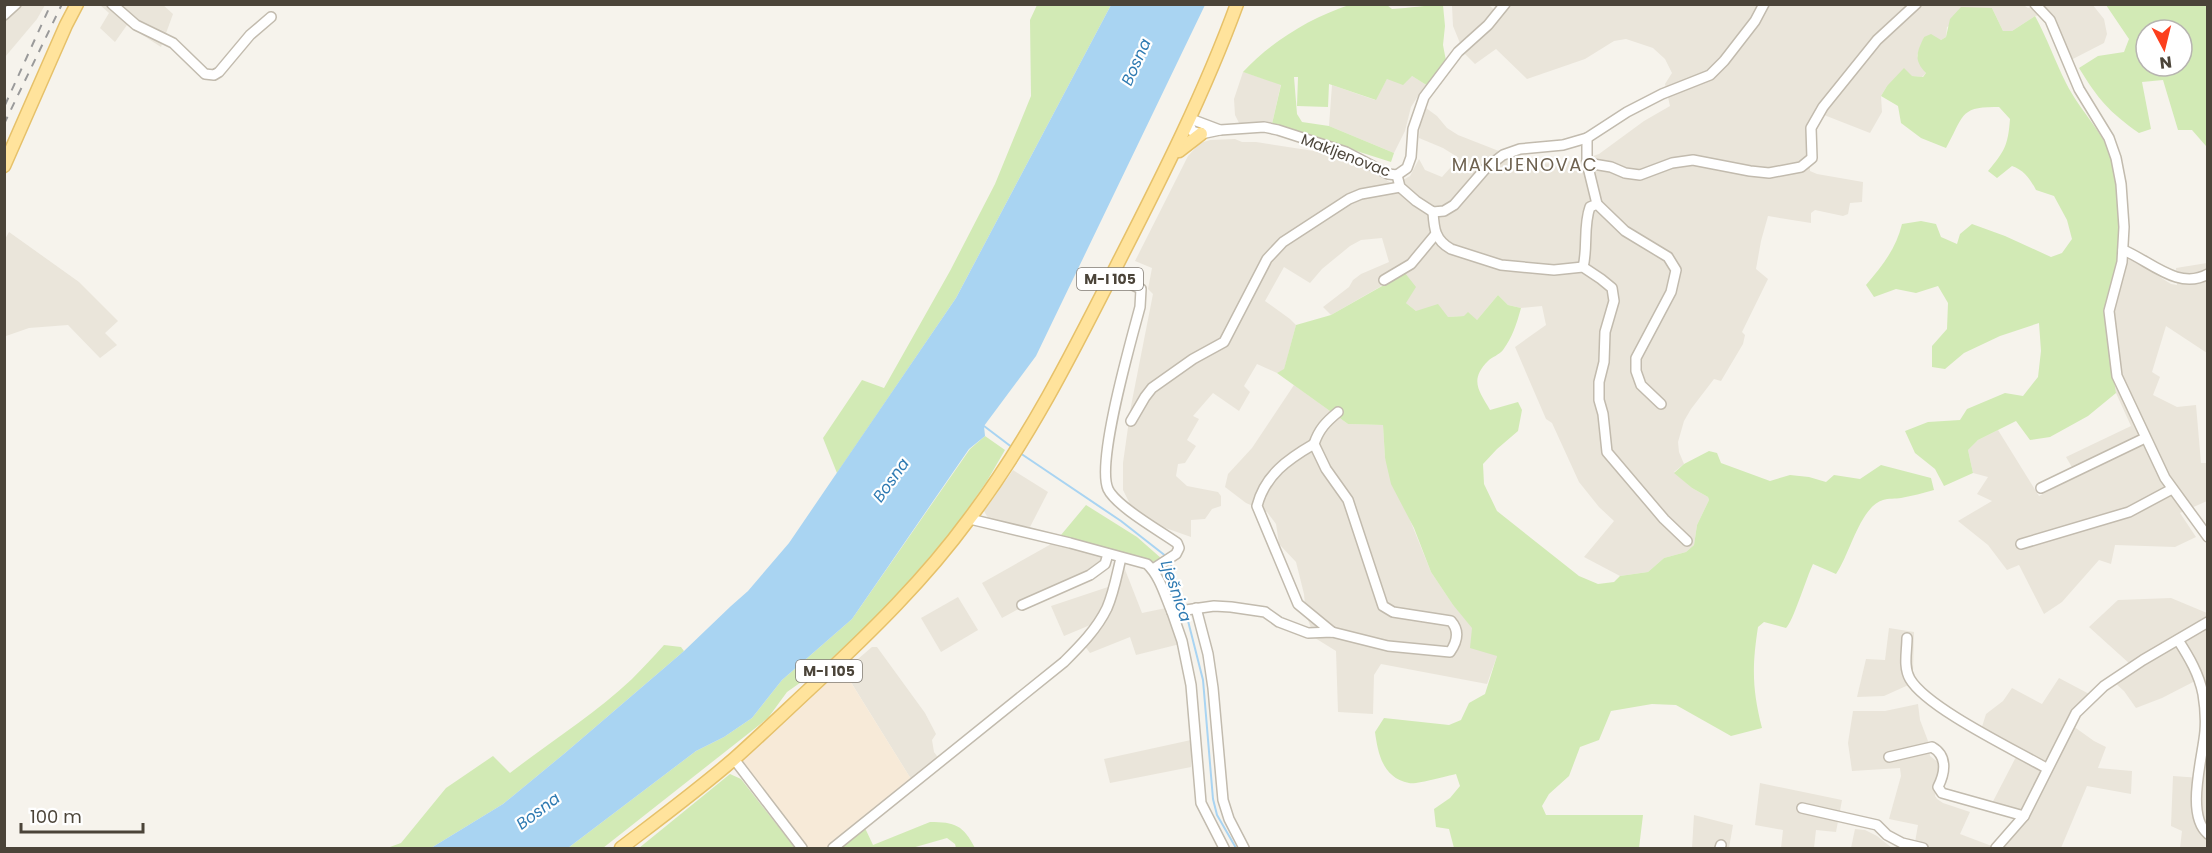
<svg xmlns="http://www.w3.org/2000/svg" width="2212" height="853" font-family="Poppins,sans-serif">
<rect width="100%" height="100%" fill="#f6f3ec"/>
<g fill="#eae5da">
<path d="M1459 4 1489 5 1501 16 1511 4H2022L2028 8 2040 4H2092L2104 19 2107 34 2104 43 2067 62 2049 24 2041 15 2035 16 2012 31H2003L1992 8 1982 9 1947 27 1946 37 1941 40 1924 37 1917 56 1926 73 1922 77 1912 76 1887 86 1881 96 1882 112 1870 133 1824 115 1809 144 1810 171 1817 174 1863 182 1862 202 1850 203 1848 214 1843 216 1815 210 1811 213V223L1768 216 1761 241 1756 269 1768 279 1742 332 1745 335 1743 344 1721 381 1714 379 1691 409 1684 421 1678 442 1679 452 1684 464 1674 472 1692 488 1708 497 1709 500 1697 525 1694 545 1686 552 1664 558 1648 572 1620 576 1584 557 1614 521 1599 507 1579 482 1552 423 1546 419 1515 347 1546 325 1542 306 1521 308 1508 305 1498 295 1477 320 1464 316 1448 317 1416 311 1406 303 1404 273 1331 315 1323 307 1349 287 1353 280 1361 274 1389 262 1382 238 1361 240 1350 246 1322 269 1310 283 1284 267 1265 301 1290 319 1296 325 1284 370 1277 373 1257 364 1244 386 1250 392 1239 411 1213 393 1193 416 1199 419 1187 440 1196 446 1185 463 1178 464 1176 476 1187 486 1218 492 1221 496V506L1212 509 1205 519 1191 520V537L1143 520 1130 504 1123 490V463L1131 406 1153 294 1148 289 1152 268 1135 261 1188 156 1200 143 1210 140 1235 139 1242 142H1256L1327 153 1379 175 1394 185 1410 176 1419 159 1425 170 1442 177 1459 158 1443 148 1419 138 1420 125 1426 108 1437 116 1447 128 1458 135 1504 153 1508 157 1512 167 1581 160 1599 154 1644 121 1670 106 1665 84 1672 73 1665 59 1653 48 1626 39 1614 41 1585 59 1527 79 1496 49 1475 64 1464 53 1453 26 1452 6Z"/>
<path d="M5 5H45L37 19 5 57Z"/>
<path d="M100 5H163L173 14 161 47 127 25 115 42 100 28 109 13Z"/>
<path d="M1243 72 1281 84 1272 124 1241 127 1235 115 1234 99Z"/>
<path d="M1412 76 1428 86 1420 93 1411 107 1405 131 1394 153 1329 126 1332 85 1375 100 1387 79Z"/>
<path d="M9 232 79 282 118 321 105 333 117 345 100 358 68 325 29 328 6 336 4 241Z"/>
<path d="M2118 258 2133 260 2171 284 2177 285 2176 268 2207 263V353L2166 326 2152 372 2160 377 2153 395 2177 407 2196 405 2201 463H2207V501L2180 513 2196 537 2175 547 2115 545 2111 564 2099 560 2062 602 2044 614 2019 565 2007 570 1988 545 1958 521 1992 501 1977 494 1988 477 1973 473 1968 450 1978 440 1998 430 2039 496 2077 476 2066 457 2131 426 2116 393 2112 371 2110 346Z"/>
<path d="M1294 385 1348 424 1383 425 1385 458 1431 572 1453 605 1497 656 1487 684 1381 664 1374 675 1373 714 1338 712 1336 651 1315 638 1306 615 1304 594 1296 562 1279 544 1276 524 1267 512 1246 503 1225 487 1228 474 1252 448Z"/>
<path d="M1013 470 1048 492 1030 527 995 522 988 518 984 511Z"/>
<path d="M1053 543 1104 557 1101 564 1002 618 982 583Z"/>
<path d="M1124 567 1142 613 1166 608 1180 644 1136 655 1130 637 1090 653 1084 645 1112 601Z"/>
<path d="M1111 586 1106 603 1095 623 1064 636 1051 606Z"/>
<path d="M958 597 978 630 941 652 921 618Z"/>
<path d="M2171 598 2207 613V697L2197 680 2162 698 2136 708 2124 691 2113 681 2130 664 2089 627 2118 600Z"/>
<path d="M1889 628 1914 632 1913 671 1915 682 1884 696 1857 697 1866 659 1885 660Z"/>
<path d="M872 647H877L925 713 936 734 932 740 934 752 939 759 911 779 844 671Z"/>
<path d="M2059 678 2093 696 2078 715 2073 726 2094 741 2106 747 2098 768 2132 771 2131 794 2087 786 2061 848H2002L2018 831 2023 821 1988 811 2017 755 1981 730 1986 714 2003 701 2012 688 2042 704Z"/>
<path d="M1918 704 1920 720 1928 741 1930 756 1939 763 1941 770 1935 796 1937 799 1943 803 1970 812 1960 834 1997 848H1914L1918 825 1889 819 1901 776 1900 768 1852 771 1848 743 1853 711H1885Z"/>
<path d="M1191 740V767L1110 783 1104 759Z"/>
<path d="M2207 746V848H2180L2182 831 2171 826 2173 776 2201 778Z"/>
<path d="M1760 783 1842 800 1836 832 1816 830 1814 848H1781L1783 830 1755 825Z"/>
<path d="M1694 815 1733 825 1729 848H1692Z"/>
<path d="M1855 829 1865 830 1877 836 1892 848H1851Z"/>
</g>
<path fill="#f7ead8" d="M842 668 911 779 827 848H806L802 840 741 760Z"/>
<g fill="#d2eab5" fill-rule="evenodd">
<path d="M1037 5H1111L956 298 837 473 823 438 862 380 884 388 950 271 995 184 1031 96 1030 20Z"/>
<path d="M1349 5H1387L1392 9C1410 8 1426 5 1443 5L1445 26 1443 45 1447 66 1428 86 1412 76 1403 85 1387 79 1376 100 1329 84 1328 107 1297 106 1298 77H1294L1297 114 1302 122 1329 126 1394 153 1391 162 1272 124 1281 85 1243 72C1272 41 1310 18 1349 5Z"/>
<path d="M2106 5H2207V159L2206 146 2192 130H2178L2163 80 2142 82 2151 129 2139 133C2109 112 2098 99 2079 68L2098 56 2124 52 2129 39ZM2146 30H2182V66H2146Z"/>
<path d="M1961 7 1992 8 2003 31H2012L2035 16C2047 38 2055 61 2066 83 2080 111 2106 135 2115 165 2121 183 2120 205 2119 224 2118 281 2106 336 2116 393L2088 416 2050 437 2030 440 2016 421 1978 440 1968 450 1973 473 1944 486 1935 469 1915 453 1905 431 1928 422 1960 420 1967 409 2005 393 2023 396 2038 377 2041 351 2039 323 2000 336 1964 353 1945 369 1932 367V346L1947 329 1948 303 1938 286 1916 293 1896 289 1874 297 1866 285C1882 266 1896 249 1902 224L1921 221 1936 224 1941 237 1957 244 1960 234 1972 224 2005 236 2051 257 2062 253 2072 239 2067 220 2054 196 2036 190C2030 179 2024 170 2012 166L1997 178 1988 171C2005 151 2008 145 2010 119L1999 107C1959 106 1964 116 1946 148L1921 138 1901 123 1898 106 1881 96 1887 86 1904 68 1912 76 1923 77 1926 73C1913 60 1917 52 1924 37L1931 34 1941 40 1946 37 1950 19Z"/>
<path d="M1405 273 1416 287 1406 303 1416 311 1438 304 1448 317 1464 316 1468 312 1477 320 1498 295 1508 305 1521 308C1517 323 1512 338 1503 350 1499 355 1492 357 1488 361 1469 380 1479 391 1490 410L1518 402 1522 410 1518 431 1497 449 1483 464 1484 484 1497 511 1579 576 1598 584 1614 582 1620 576 1648 572 1664 558 1686 552 1694 545 1697 525 1709 500 1708 497 1692 488 1674 473 1684 464 1709 451 1717 453 1721 463 1770 481 1790 475 1809 477 1826 482 1834 475 1860 479 1881 465 1931 478 1934 490C1923 493 1912 496 1901 498 1896 499 1888 498 1883 500 1860 507 1850 554 1836 574L1813 564C1807 576 1793 622 1786 628L1764 622 1758 627C1752 666 1752 689 1762 728L1731 736 1676 705 1652 704 1611 711 1599 740 1580 747 1569 776 1549 794 1542 806 1546 815H1643L1639 848H1454L1449 829 1436 827 1434 809 1450 798 1460 786 1456 774C1446 776 1416 785 1409 783 1383 778 1378 754 1375 732L1384 718 1449 725 1461 720 1469 703 1485 694 1497 656 1470 648 1472 628 1453 605 1431 572 1414 528 1391 484 1385 458 1383 425 1348 424 1277 373 1284 369 1296 325 1331 315Z"/>
<path d="M985 436 1005 450 987 481 954 529 881 613 821 668 787 692 768 718 603 848H568L696 751 724 737 752 718 782 680 852 619 970 449Z"/>
<path d="M1086 505 1137 537 1162 559 1155 562 1149 561 1139 556 1121 553 1061 535Z"/>
<path d="M664 645 681 647 684 651 565 753 503 804 431 848H387L401 843 446 788 493 756 510 773C550 742 595 714 632 679 643 668 654 656 664 645Z"/>
<path d="M730 774 741 779 795 848H639Z"/>
<path d="M930 822C955 822 963 825 975 848H956L955 844 947 838 912 848H840L865 828 873 845Z"/>
</g>
<path fill="#a9d4f2" d="M1111 5H1205L1036 356 984 426 985 436 969 449 852 619 782 680 752 718 724 737 696 751 568 848H431L503 804 565 753 684 651 731 606 748 591 789 543 956 298Z"/>
<g fill="none" stroke-linecap="round" stroke-linejoin="round">
<g stroke="#a9d4f2" stroke-width="2">
<path d="M984 426 1013 448"/>
<path d="M1020 453 1121 521 1167 557"/>
<path d="M1170 562 1185 608"/>
<path d="M1186 613 1203 680 1213 799 1217 815 1236 848"/>
</g>
<g stroke="#c2bbae" stroke-width="12">
<g id="minor">
<path d="M112 4 136 25 173 43 205 74 214 75 219 72 250 35 271 17"/>
<path d="M2035 4 2050 20 2079 89 2109 138 2116 158 2121 184 2124 227 2122 262 2109 311 2117 376 2165 478 2208 537"/>
<path d="M4 15 16 4"/>
<path d="M1191 119 1220 130 1264 127 1278 130 1346 152 1388 174 1397 175"/>
<path d="M1189 123 1192 131 1201 134 1220 130"/>
<path d="M1587 163 1611 167 1625 173 1640 175 1672 163 1693 160 1750 171 1769 173 1801 167 1812 158 1811 128 1823 107 1877 40 1916 4"/>
<path d="M1397 175 1400 187 1416 201 1433 212 1444 211 1454 205 1486 168 1503 155 1520 149 1563 145 1587 138 1627 112 1662 94 1710 75 1724 61 1755 21 1764 4"/>
<path d="M1397 175 1407 168 1411 157 1413 129 1424 97 1458 52 1488 25 1505 4"/>
<path d="M1597 204 1625 231 1668 257 1676 270 1671 292 1636 358V371L1641 385 1661 404"/>
<path d="M1433 212C1434 229 1435 240 1451 249L1501 265 1554 270 1583 267 1601 279 1612 288 1614 301 1605 332 1604 362 1599 382V400L1603 414 1607 452 1664 519 1687 541"/>
<path d="M2123 250C2149 260 2178 291 2208 274"/>
<path d="M1583 267C1588 248 1583 226 1590 207L1597 204 1587 163V138"/>
<path d="M1112 275 1141 289 1140 307C1131 341 1096 462 1108 489 1116 506 1160 531 1177 543L1179 548 1176 554 1153 569"/>
<path d="M1384 280 1411 264 1435 235"/>
<path d="M1131 421 1145 397 1152 388 1193 359 1224 342 1267 259 1283 242 1349 199 1361 194 1400 187"/>
<path d="M1314 444C1288 459 1265 475 1257 506L1298 604 1332 632"/>
<path d="M2041 488 2145 438"/>
<path d="M970 519 1070 543 1147 564C1160 576 1165 596 1172 612L1214 606 1231 607 1265 612 1279 622 1308 633 1332 632 1388 646 1450 652C1457 642 1460 631 1451 621L1393 612 1383 606 1348 500 1326 469 1314 444C1319 429 1326 422 1338 412"/>
<path d="M2021 544 2129 512 2172 489"/>
<path d="M1022 605 1090 575 1105 564 1108 554"/>
<path d="M1196 608 1208 654 1213 688 1223 800 1229 819 1244 848"/>
<path d="M1172 612 1182 641 1191 685 1201 803 1224 848"/>
<path d="M1907 638C1907 651 1903 667 1910 679 1927 708 2015 750 2046 768"/>
<path d="M2178 640C2189 657 2199 674 2203 694 2205 706 2206 719 2205 731 2203 757 2185 815 2208 834"/>
<path d="M1889 757 1932 747C1948 756 1945 773 1938 787L1942 793 2024 816"/>
<path d="M734 759 802 848"/>
<path d="M1802 808 1877 825 1887 835 1902 843 1923 848"/>
<path d="M833 848 1064 662C1080 646 1097 629 1107 608 1114 592 1117 574 1121 558"/>
<path d="M1720 848 1721 845"/>
<path d="M1996 848 2024 816 2076 713 2104 686 2143 660 2208 622"/>
</g>
</g>
<g stroke="#e6c16a" stroke-width="15">
<g id="major">
<path d="M1179 151 1201 134"/>
<path d="M4 166 66 25 77 4"/>
<path d="M621 848C659 819 698 790 734 759 762 734 789 708 816 683 871 632 925 579 969 519 1029 440 1074 350 1119 261 1162 177 1204 94 1237 4"/>
</g>
</g>
<use href="#minor" stroke="#fff" stroke-width="9"/>
<use href="#major" stroke="#ffe39c" stroke-width="12"/>
<g stroke="#9a9a9a" stroke-width="2" stroke-dasharray="8 8" stroke-linecap="butt">
<path d="M5 105 51 4"/>
<path d="M4 124 62 4"/>
</g>
</g>
<g text-anchor="middle" dominant-baseline="central" stroke-width="4.5" stroke-linejoin="round" paint-order="stroke">
<g fill="#fff" stroke="#817c74" stroke-width="1.5">
<rect x="1077" y="268" width="66" height="22" rx="4.5"/>
<rect x="796" y="660" width="66" height="22" rx="4.5"/>
</g>
<g font-size="14" font-weight="bold" fill="#4b4439">
<text x="1110" y="279">M-I 105</text>
<text x="829" y="671">M-I 105</text>
</g>
<g font-size="15" fill="#4b4439" stroke="#fff">
<text transform="translate(1346 155) rotate(21)">Makljenovac</text>
</g>
<g font-size="16" font-style="italic" fill="#2e7ab2" stroke="#fff">
<text transform="translate(1136 62) rotate(-66)">Bosna</text>
<text transform="translate(891 480) rotate(-54)">Bosna</text>
<text transform="translate(1176 591) rotate(71)">Lješnica</text>
<text transform="translate(538 811) rotate(-37)">Bosna</text>
</g>
<g font-size="18" letter-spacing="1.5" fill="#6e6250" stroke="#fff">
<text x="1525" y="164">MAKLJENOVAC</text>
</g>
</g>
<rect width="2212" height="853" fill="none" stroke="#4b4439" stroke-width="12"/>
<g transform="translate(2164 48) rotate(173)"><circle r="28" fill="#ffffff" stroke="#b7b4b0" stroke-width="1.5"/>
<path d="M0-4.5L10 22L0 15L-10 22Z" fill="#fc3f1d"/>
<text y="-9" font-size="16" font-weight="bold" text-anchor="middle" fill="#4b4439">N</text>
</g>
<path d="M21 823v9h122v-9" fill="none" stroke="#4b4439" stroke-width="3"/>
<text x="30" y="823" font-size="18" fill="#4b4439" stroke="#ffffff" stroke-width="4.5" paint-order="stroke">100 m</text>
</svg>
